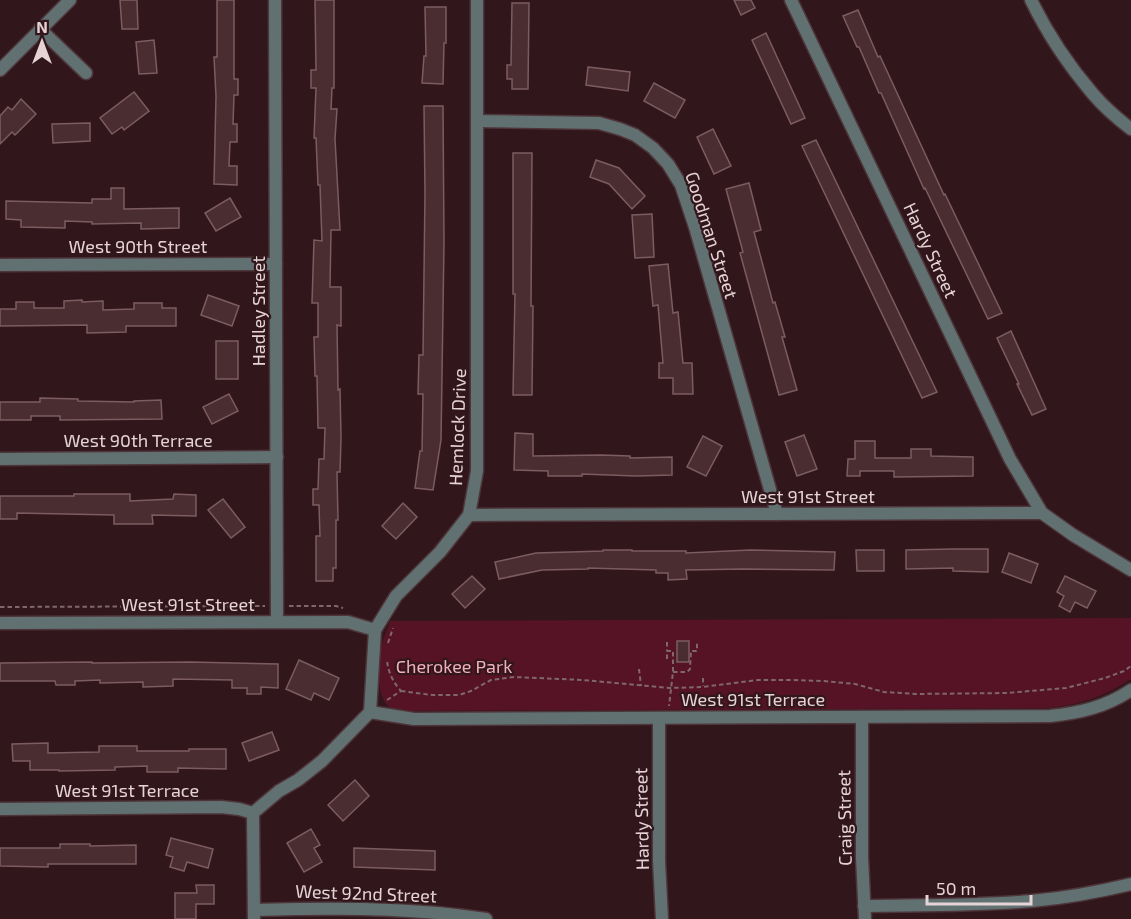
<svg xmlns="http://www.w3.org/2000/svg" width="1131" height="919" font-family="'Exo 2',sans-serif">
<rect width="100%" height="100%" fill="#31171c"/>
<path fill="#561325" d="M1131 618V679C1103 697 1082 704 1049 708L396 711C373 703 378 659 383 640 385 634 388 628 390 621Z"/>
<g fill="#492d31" stroke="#7c5c61" stroke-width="1.5">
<path d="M120 0H137L138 29H122Z"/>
<path d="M217 0H234V79H238V95H234L233 124H237V142H230L229 166H237V185L214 184 216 96 214 57H217Z"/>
<path d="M315 0H334V88H332L331 109H337L335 139 340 230H331L330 287H341V326L337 325 338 390 340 389 341 438 340 472H337L338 520H336V568H333V581H316V536H320L319 505H313V489H318L319 459H324L325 428H318L317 376H315L314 337H318V303H312L314 240 322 241 320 185H318L316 138H314L316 88H311V70H316Z"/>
<path d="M734 0H751L755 8 741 15Z"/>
<path d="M512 3H529L528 89H512V79H507V65H511Z"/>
<path d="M425 7H446V43H444L443 84 422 83 424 56H426Z"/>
<path d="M858 10 878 57 880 56 944 195 945 194 1002 313 988 319 925 188 924 189 881 93H879L859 47H857L843 16Z"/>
<path d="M766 33 805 118 791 124 752 40Z"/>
<path d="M154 40 157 73 139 74 136 42Z"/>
<path d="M588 67 630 72 628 91 586 85Z"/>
<path d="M654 83 685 100 675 118 644 101Z"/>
<path d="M134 92 149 111 124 130 122 127 112 134 100 118Z"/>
<path d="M21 99 36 114 15 135 12 132 0 144V116L8 107 12 110Z"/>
<path d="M424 106H443L444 243 441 440 433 490 415 488 420 451H422L423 394H418L419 355H423L425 193Z"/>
<path d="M90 123V141L53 143 52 124Z"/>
<path d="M713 129 731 166 714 174 697 137Z"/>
<path d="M816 140 937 392 922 398 802 146Z"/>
<path d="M513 153H532L531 306H533L532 395H513L515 294H513Z"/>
<path d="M596 160 619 168 645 196 632 209 609 184 590 177Z"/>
<path d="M749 183 761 230 754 232 773 303 775 302 785 337H782L797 390 779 395 740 253 743 252 726 189Z"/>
<path d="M111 188H124V209L179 208V228L141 229V223L92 224V222L65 221V228L21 227V220L6 219V201L92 203V199H111Z"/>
<path d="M230 198 241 217 216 231 205 213Z"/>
<path d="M652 214 654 257 635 258 632 215Z"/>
<path d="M668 264 673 313 678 312 683 363H692L693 394H673V378H659V363H663L658 305 653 306 649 266Z"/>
<path d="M208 295 239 306 232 326 201 315Z"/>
<path d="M82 300V302L103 301V310L134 309V303H162V308H176V326H126V332L87 333V325L0 326V309H16V302H34V308H64V301Z"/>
<path d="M1011 331 1046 409 1032 415 1017 384H1019L997 338Z"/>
<rect x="216" y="341" width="22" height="38"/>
<path d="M229 394 238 411 212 424 203 407Z"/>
<path d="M40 398 78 399V401L134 402V401L161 400 162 419 60 420V416H31V420H0V402H40Z"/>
<path d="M515 433 533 434V456L601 455 630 456V458L672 457V475L636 476 582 474V476H548V471L514 470Z"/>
<path d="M804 435 817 469 797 476 785 442Z"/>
<path d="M703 436 722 446 706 476 687 467Z"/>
<path d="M855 441H875V458H911V449H931V456L973 457V476L894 477V471H860V476H847L848 459H855Z"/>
<path d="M74 494H130V501L173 499 174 494 196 495V516L152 515 153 524H114V515L17 513V519H0V496H74Z"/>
<path d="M223 499 245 527 231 538 208 510Z"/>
<path d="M403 503 417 517 396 539 382 526Z"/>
<path d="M953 549H988V572L953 571V568L906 569V550Z"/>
<path d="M603 550H632V551H686V553L750 550 835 552 834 570 743 569 686 570 687 579 668 580V573H656V570L588 568V569L542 570 499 579 495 562 536 553 603 551Z"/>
<path d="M856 550H884V571H857Z"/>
<path d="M1009 553 1038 564 1031 583 1002 572Z"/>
<path d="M472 576 485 589 465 608 452 594Z"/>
<path d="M1065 576 1096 591 1087 608 1075 602 1070 612 1059 606 1064 596 1057 592Z"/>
<rect x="677" y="641" width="12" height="21"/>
<path d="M299 660 339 678 329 700 314 693 311 700 286 689Z"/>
<path d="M92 662V663L189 662 278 664V688L261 687V694H247V688H232V680L173 679V686L143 687V682L100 683V680L75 681V685H56L55 681H0V663Z"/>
<path d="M272 732 279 750 249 761 242 743Z"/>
<path d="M48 743V753L99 752V746H137V751H189V749H226V769L178 768V772H147V766L115 767V770L59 771V770H30V761H13L12 744Z"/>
<path d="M355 780 369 796 343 821 328 805Z"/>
<path d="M311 829 320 845 314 848 322 862 304 872 287 843Z"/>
<path d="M171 838 213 849 208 868 187 862 184 871 170 867 173 857 166 855Z"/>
<path d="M60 844H90V846L136 845V864H48V867L0 866V848H60Z"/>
<path d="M354 848 435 851V870L354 867Z"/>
<path d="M196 885H214V904H196V919H175V893H197Z"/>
</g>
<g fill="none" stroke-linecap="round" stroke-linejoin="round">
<g stroke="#4e353a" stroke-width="15">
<g id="street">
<path d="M275 0 277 621"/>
<path d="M791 0 1010 459 1042 513"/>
<path d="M1031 0C1047 33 1069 66 1093 94 1104 107 1118 119 1131 129"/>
<path d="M40 29 86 73"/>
<path d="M0 70 70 0"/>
<path d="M477 121 599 123 620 129 635 135 653 148 668 164 681 185 695 227 777 514"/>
<path d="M0 265 276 264"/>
<path d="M0 459 277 457"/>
<path d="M469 515 1042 513 1073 535 1131 570"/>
<path d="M0 623 348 622 375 630"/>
<path d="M370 712 414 719 1050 716C1079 713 1106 707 1131 690"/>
<path d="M862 717V857L865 919"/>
<path d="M659 718V861L662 919"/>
<path d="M0 809 221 807 239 809 253 813"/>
<path d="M864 906C920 905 975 906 1031 901 1064 898 1098 892 1131 884"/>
<path d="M254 910C331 908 409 907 486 919"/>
<path d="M254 919 253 813 279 791 298 780 322 761 370 712 375 630 396 596 440 552 469 515 477 471V0"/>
</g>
</g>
<g stroke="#7f686c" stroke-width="2" stroke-dasharray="4.5 3" stroke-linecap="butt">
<path d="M289 606H336L343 608"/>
<path d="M0 607 265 606"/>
<path d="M667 642V651"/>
<path d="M388 643 393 628"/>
<path d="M667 659V651H673V672L669 706"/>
<path d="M639 669 641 686"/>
<path d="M673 672H687L690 669 691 651H697V642"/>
<path d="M703 678V686"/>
<path d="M401 691 432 695H459L471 691 491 680 514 677 583 680 670 688 702 687 758 680H790L824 681 855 684 884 692 916 694 1007 693 1066 688 1105 678 1124 671 1131 666"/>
<path d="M387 700 401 691C393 682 388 672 387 660"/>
</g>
<use href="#street" stroke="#617172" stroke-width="12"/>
</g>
<g text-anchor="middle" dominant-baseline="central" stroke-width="4.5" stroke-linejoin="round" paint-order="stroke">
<g font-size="18" fill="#e6d3d5" stroke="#31171c">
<text transform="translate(712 235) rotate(72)">Goodman Street</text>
<text x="138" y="246">West 90th Street</text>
<text transform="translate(931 250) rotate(65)">Hardy Street</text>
<text transform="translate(258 311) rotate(-90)">Hadley Street</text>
<text transform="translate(457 427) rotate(-88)">Hemlock Drive</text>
<text x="138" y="440">West 90th Terrace</text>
<text x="808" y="496">West 91st Street</text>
<text x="188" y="604">West 91st Street</text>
<text x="753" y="699">West 91st Terrace</text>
<text x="127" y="790">West 91st Terrace</text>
<text transform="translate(844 818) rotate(-91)">Craig Street</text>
<text transform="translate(641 819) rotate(-91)">Hardy Street</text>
<text transform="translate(366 893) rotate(2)">West 92nd Street</text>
</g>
<g font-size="18" fill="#f3b0ba" stroke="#31171c">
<text x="454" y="666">Cherokee Park</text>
</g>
</g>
<g transform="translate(42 42)" stroke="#31171c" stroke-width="4.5" paint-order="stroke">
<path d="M0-4.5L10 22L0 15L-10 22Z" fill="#e6d3d5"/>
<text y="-9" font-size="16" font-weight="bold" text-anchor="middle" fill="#e6d3d5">N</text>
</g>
<path d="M927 895v9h104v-9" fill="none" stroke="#e6d3d5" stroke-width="3"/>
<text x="936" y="895" font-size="18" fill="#e6d3d5" stroke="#31171c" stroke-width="4.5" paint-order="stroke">50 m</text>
</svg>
